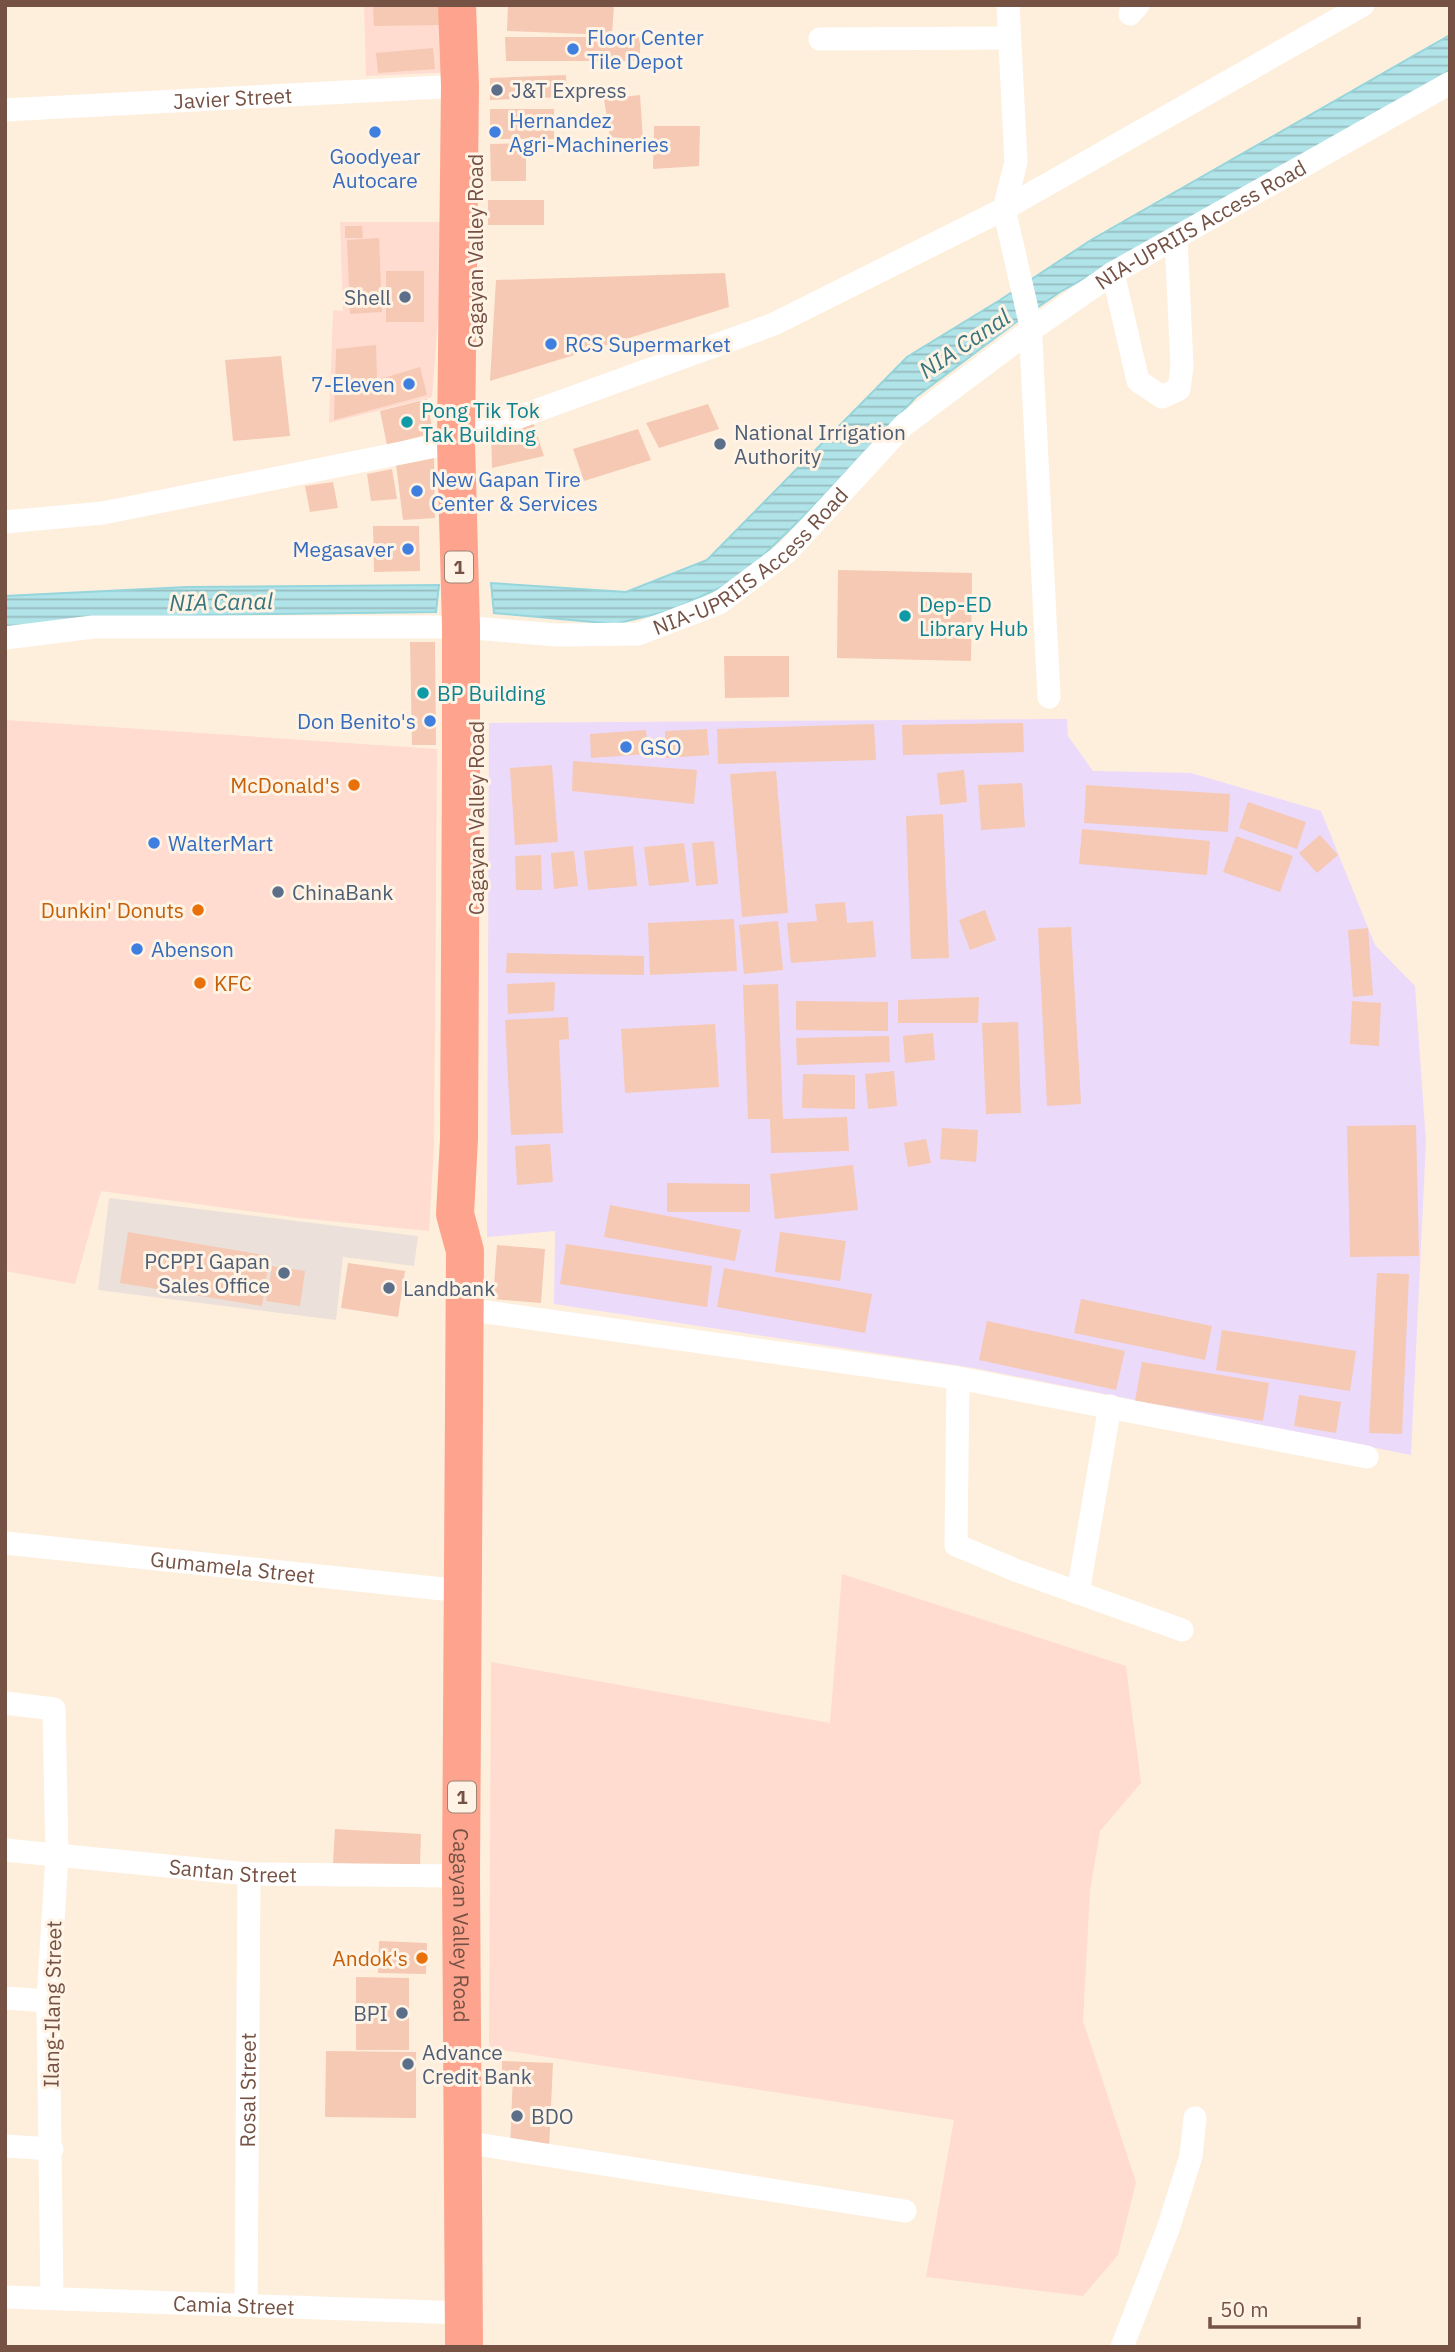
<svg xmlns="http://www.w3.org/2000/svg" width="1455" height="2352" font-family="'IBM Plex Sans',sans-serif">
<defs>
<pattern id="water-rules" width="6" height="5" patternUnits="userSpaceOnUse" patternTransform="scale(1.75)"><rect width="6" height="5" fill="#b1e4e8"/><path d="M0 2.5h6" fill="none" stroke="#95bbbe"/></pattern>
</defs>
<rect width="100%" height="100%" fill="#feefdd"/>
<g fill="#ffdbd0">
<path d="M364 5H451L455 72 366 76Z"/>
<path d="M340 222H445L432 397 329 423 333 310 343 311Z"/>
<path d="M5 720 437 749 434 1144 429 1231 300 1218 101 1191 75 1284 5 1271Z"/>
<path d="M842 1574 1126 1666 1141 1783 1100 1831 1090 1890 1083 2021 1136 2182 1118 2255 1083 2296 926 2277 954 2120 489 2048 491 1662 830 1723Z"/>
</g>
<path fill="#ebe1da" d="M109 1198 418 1236 414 1266 343 1257 336 1320 98 1290Z"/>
<path fill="#ecdafa" d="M1067 719 1068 736 1093 771 1191 773 1321 811 1375 945 1415 986 1426 1142 1411 1455 974 1368 554 1304 555 1231 487 1237 489 723Z"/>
<g fill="url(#water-rules)" stroke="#96d5db" stroke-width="2">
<path d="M1450 35V70L1301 158 1060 292 1015 323 916 397 816 504 739 579 672 610 615 624 494 613 491 583 626 592 707 560 907 357 1000 300 1091 240Z"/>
<path d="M439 585 436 612 206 615 5 627V596L187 587Z"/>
</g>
<g fill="#f5c9b3">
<path d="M373 5H440V25L374 26Z"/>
<path d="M508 5H614L612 35 507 31Z"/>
<path d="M505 37H640V61H506Z"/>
<path d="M433 48 435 69 378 73 376 53Z"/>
<path d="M566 75 567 97 490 100V78Z"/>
<path d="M640 95 643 140 610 137 604 99Z"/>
<rect x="490" y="109" width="64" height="30"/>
<path d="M654 126H700L699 166 653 169Z"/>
<path d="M526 143V181H491L490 144Z"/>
<rect x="488" y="200" width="56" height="25"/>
<path d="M345 226H362L363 238H345Z"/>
<path d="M379 238 382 312 350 314 347 240Z"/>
<rect x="386" y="271" width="38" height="51"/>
<path d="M725 273 729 307 490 381 496 280Z"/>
<path d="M376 345 377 380 420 367 427 395 334 420 336 349Z"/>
<path d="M281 356 290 436 233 441 225 360Z"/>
<path d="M427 399 433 433 387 445 380 411Z"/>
<path d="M708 404 719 429 659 448 646 423Z"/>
<path d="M532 419 544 456 492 468 491 431Z"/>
<path d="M638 429 651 460 584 481 573 449Z"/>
<path d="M434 456 435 518 403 520 396 464Z"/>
<path d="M392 469 397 499 371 501 367 474Z"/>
<path d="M333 482 338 508 310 512 305 486Z"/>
<path d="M373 526H419L420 571 374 572Z"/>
<path d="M838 570 972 573 971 661 837 658Z"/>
<path d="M410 642H435L436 745H412Z"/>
<path d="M724 656H789V697L725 698Z"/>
<path d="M1023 723 1024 752 903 755 902 725Z"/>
<path d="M874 724 876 760 718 764 717 729Z"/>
<path d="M707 729 709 755 666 758 665 731Z"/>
<path d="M646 730 648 754 591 758 590 734Z"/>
<path d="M573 761 697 770 694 804 572 791Z"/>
<path d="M552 765 558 842 515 845 510 768Z"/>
<path d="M964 770 967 802 940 805 937 773Z"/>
<path d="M776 771 788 913 742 917 730 774Z"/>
<path d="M1022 783 1025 827 981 830 978 785Z"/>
<path d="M1086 785 1230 794 1228 832 1084 823Z"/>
<path d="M1248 802 1306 822 1297 849 1239 828Z"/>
<path d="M943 814 949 958 911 959 906 816Z"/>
<path d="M1082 829 1210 841 1207 875 1079 864Z"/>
<path d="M1320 835 1338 855 1317 873 1299 853Z"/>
<path d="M1236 836 1293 856 1280 892 1223 872Z"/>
<path d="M714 841 718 884 696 886 692 843Z"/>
<path d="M684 843 689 882 649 886 644 847Z"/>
<path d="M633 846 637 886 588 890 584 851Z"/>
<path d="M574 851 578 886 554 889 551 853Z"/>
<path d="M541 855 542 890H516L515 856Z"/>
<path d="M845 902 847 923 873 921 876 957 791 963 787 923 817 921 815 904Z"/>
<path d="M985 910 996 940 970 950 959 920Z"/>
<path d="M734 919 737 971 650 975 648 923Z"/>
<path d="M778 921 783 970 744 974 739 925Z"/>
<path d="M1071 927 1081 1104 1047 1106 1038 928Z"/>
<path d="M1368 928 1373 995 1353 997 1348 930Z"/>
<path d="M507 953 644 956V975L506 973Z"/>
<path d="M555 982 554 1011 508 1014 507 984Z"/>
<path d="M778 984 783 1119 847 1117 849 1151 771 1153 770 1119H748L743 985Z"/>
<path d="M979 997 978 1023H898V1000Z"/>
<path d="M796 1001 888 1002V1031L796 1030Z"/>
<path d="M1352 1001 1381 1003 1379 1046 1350 1044Z"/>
<path d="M568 1017 569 1039 559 1040 563 1133 511 1135 505 1020Z"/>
<path d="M1018 1022 1021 1113 986 1114 982 1023Z"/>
<path d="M715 1024 719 1087 625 1093 621 1029Z"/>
<path d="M933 1033 935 1060 905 1063 903 1036Z"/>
<path d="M889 1036 890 1062 797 1065 796 1038Z"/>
<path d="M894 1071 897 1106 868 1109 865 1074Z"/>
<path d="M803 1074 855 1075V1109L802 1108Z"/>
<path d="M1416 1125 1419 1256 1350 1257 1347 1126Z"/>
<path d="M942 1128 978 1130 976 1162 940 1159Z"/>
<path d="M926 1139 931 1163 908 1167 904 1143Z"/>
<path d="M550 1144 553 1182 517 1185 515 1146Z"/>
<path d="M853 1165 858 1210 775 1219 770 1174Z"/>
<path d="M667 1183 750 1184V1212H667Z"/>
<path d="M610 1205 741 1230 735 1261 604 1237Z"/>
<path d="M128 1232 270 1256 262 1306 120 1283Z"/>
<path d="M780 1232 846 1241 840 1281 775 1272Z"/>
<path d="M566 1244 712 1266 707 1307 560 1284Z"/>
<path d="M497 1245 545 1249 541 1303 493 1299Z"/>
<path d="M348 1263 405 1271 398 1317 341 1308Z"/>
<path d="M272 1266 305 1271 300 1306 266 1301Z"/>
<path d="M724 1268 872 1294 865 1333 717 1307Z"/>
<path d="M1377 1273 1409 1274 1402 1434 1369 1433Z"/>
<path d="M1081 1299 1212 1326 1205 1360 1074 1333Z"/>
<path d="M987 1321 1125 1351 1116 1390 979 1360Z"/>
<path d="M1222 1330 1356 1351 1350 1391 1216 1370Z"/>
<path d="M1142 1362 1269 1383 1263 1421 1135 1401Z"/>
<path d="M1299 1395 1341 1402 1336 1433 1294 1426Z"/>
<path d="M335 1829 421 1834 420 1867 333 1863Z"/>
<path d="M379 1941 427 1943 426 1974 378 1973Z"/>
<path d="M356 1977 409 1978V2050H356Z"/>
<path d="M326 2051 416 2052V2118L325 2117Z"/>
<path d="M502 2061 553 2063 549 2149 510 2148 513 2074 502 2073Z"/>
</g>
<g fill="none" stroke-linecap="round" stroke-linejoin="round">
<g stroke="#fff" stroke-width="23">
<path d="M1008 5 1016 162 1004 209 1030 322 1049 697"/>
<path d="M1130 14 1138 5"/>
<path d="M820 39 1009 38"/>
<path id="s1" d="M5 110 460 86"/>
<path d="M1113 273 1138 381 1162 397 1179 389 1182 366 1176 238"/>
<path d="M5 522 103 513 456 442 475 433 774 324 1004 209 1363 5"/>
<path id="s2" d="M5 638 93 627H461L557 635 638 634 719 603 787 552 904 425 1031 330 1113 273 1450 83"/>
<path d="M464 1309 958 1378 1367 1457"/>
<path d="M958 1378 956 1545 1015 1570 1182 1630"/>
<path id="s3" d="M5 1543 462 1591"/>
<path d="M1078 1593 1110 1406"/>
<path d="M5 1703 54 1709 57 1856 48 2001 52 2298"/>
<path id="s4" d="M5 1850 249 1874 461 1876"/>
<path d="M5 1998 48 2001"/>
<path d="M463 2142 905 2211"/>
<path d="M5 2146 52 2149"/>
<path id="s5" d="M5 2297 465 2313"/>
<path id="s6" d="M246 2305 249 1874"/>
<path d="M1122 2347 1168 2229 1191 2156 1195 2118"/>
</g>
<path stroke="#fea48e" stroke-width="38" id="s7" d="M457 5 460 86 456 442 461 627V762L459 1139 455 1214 465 1251 461 1876 464 2347"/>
</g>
<g fill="#3f7fe0" stroke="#fff3e5" stroke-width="2.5">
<circle cx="573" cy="49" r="7"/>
<circle cx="375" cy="132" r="7"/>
<circle cx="495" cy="132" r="7"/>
<circle cx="551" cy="344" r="7"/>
<circle cx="409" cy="384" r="7"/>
<circle cx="417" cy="491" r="7"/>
<circle cx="408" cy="549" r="7"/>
<circle cx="430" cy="721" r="7"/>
<circle cx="626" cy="747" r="7"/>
<circle cx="154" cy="843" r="7"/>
<circle cx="137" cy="949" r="7"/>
</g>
<g fill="#5c6f8a" stroke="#fff3e5" stroke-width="2.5">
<circle cx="497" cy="90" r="7"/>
<circle cx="405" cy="297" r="7"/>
<circle cx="720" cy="444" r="7"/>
<circle cx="278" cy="892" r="7"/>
<circle cx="284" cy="1273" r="7"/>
<circle cx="389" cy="1288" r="7"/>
<circle cx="402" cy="2013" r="7"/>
<circle cx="408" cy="2064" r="7"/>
<circle cx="517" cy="2116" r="7"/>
</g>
<g fill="#0f9aa8" stroke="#fff3e5" stroke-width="2.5">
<circle cx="407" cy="422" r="7"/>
<circle cx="905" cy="616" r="7"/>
<circle cx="423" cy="693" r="7"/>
</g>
<g fill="#e8710a" stroke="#fff3e5" stroke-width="2.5">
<circle cx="354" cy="785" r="7"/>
<circle cx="198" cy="910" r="7"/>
<circle cx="200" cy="983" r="7"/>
<circle cx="422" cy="1958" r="7"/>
</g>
<g text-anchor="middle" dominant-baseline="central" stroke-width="6" stroke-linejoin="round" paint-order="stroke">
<g fill="#fff3e5" stroke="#9e8274" stroke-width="2">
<rect x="445" y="551.5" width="28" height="31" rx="5"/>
<rect x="448" y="1781.5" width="28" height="31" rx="5"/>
</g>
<g font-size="19" font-weight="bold" fill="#755244">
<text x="459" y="567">1</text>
<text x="462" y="1797">1</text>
</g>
<g font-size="21" fill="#366cbe" stroke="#fff3e5" text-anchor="start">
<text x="587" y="37">Floor Center<tspan x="587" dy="24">Tile Depot</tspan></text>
<text x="509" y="120">Hernandez<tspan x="509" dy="24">Agri-Machineries</tspan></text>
<text x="375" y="156" text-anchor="middle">Goodyear<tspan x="375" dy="24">Autocare</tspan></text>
<text x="565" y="344">RCS Supermarket</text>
<text x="395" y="384" text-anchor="end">7-Eleven</text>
<text x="431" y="479">New Gapan Tire<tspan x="431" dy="24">Center &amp; Services</tspan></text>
<text x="394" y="549" text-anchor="end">Megasaver</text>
<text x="416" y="721" text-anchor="end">Don Benito's</text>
<text x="640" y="747">GSO</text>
<text x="168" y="843">WalterMart</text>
<text x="151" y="949">Abenson</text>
</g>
<g font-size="21" fill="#4e5e75" stroke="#fff3e5" text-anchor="start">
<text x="511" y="90">J&amp;T Express</text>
<text x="391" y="297" text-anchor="end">Shell</text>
<text x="734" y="432">National Irrigation<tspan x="734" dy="24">Authority</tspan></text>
<text x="292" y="892">ChinaBank</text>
<text x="270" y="1261" text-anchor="end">PCPPI Gapan<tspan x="270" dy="24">Sales Office</tspan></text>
<text x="403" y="1288">Landbank</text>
<text x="388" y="2013" text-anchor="end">BPI</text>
<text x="422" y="2052">Advance<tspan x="422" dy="24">Credit Bank</tspan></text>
<text x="531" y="2116">BDO</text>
</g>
<g font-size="21" fill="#755244" stroke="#fff3e5">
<text stroke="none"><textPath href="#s1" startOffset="228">Javier Street</textPath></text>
<text stroke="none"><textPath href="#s2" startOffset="1337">NIA-UPRIIS Access Road</textPath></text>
<text transform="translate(475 251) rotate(-90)">Cagayan Valley Road</text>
<text stroke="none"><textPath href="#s2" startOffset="770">NIA-UPRIIS Access Road</textPath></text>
<text transform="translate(476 818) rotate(-90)">Cagayan Valley Road</text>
<text stroke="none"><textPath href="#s3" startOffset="229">Gumamela Street</textPath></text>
<text stroke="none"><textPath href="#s4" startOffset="229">Santan Street</textPath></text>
<text stroke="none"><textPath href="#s7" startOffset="1922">Cagayan Valley Road</textPath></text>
<text transform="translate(52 2004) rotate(-89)">Ilang-Ilang Street</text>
<text stroke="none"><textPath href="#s6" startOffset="215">Rosal Street</textPath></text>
<text stroke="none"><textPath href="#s5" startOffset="229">Camia Street</textPath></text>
</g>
<g font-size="21" fill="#0d838f" stroke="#fff3e5" text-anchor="start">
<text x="421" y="410">Pong Tik Tok<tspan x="421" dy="24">Tak Building</tspan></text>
<text x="919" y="604">Dep-ED<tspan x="919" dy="24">Library Hub</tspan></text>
<text x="437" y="693">BP Building</text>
</g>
<g font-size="21" fill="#c56008" stroke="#fff3e5" text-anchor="end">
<text x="340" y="785">McDonald's</text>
<text x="184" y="910">Dunkin' Donuts</text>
<text x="214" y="983" text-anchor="start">KFC</text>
<text x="408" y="1958">Andok's</text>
</g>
<g font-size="23" font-style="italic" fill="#37767c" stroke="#fff3e5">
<text transform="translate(964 343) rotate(-34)">NIA Canal</text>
<text transform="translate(221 601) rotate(-1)">NIA Canal</text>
</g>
</g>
<rect width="1455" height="2352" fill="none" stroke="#755244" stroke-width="14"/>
<path d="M1210 2317v10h149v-10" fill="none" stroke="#755244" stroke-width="3.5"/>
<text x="1220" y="2317" font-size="21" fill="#755244" stroke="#fff3e5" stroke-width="5" paint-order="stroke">50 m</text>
</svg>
